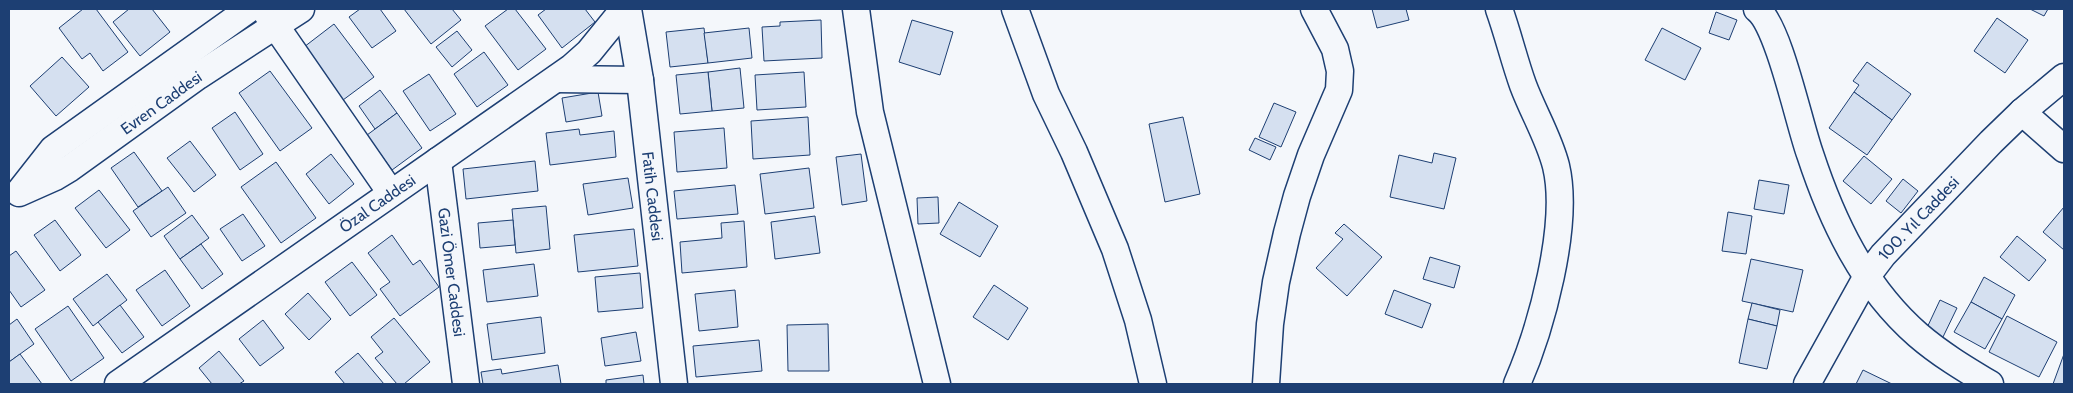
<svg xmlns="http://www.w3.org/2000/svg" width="2073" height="393" font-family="Cabin,sans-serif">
<rect width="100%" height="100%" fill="#f4f7fb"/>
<g fill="#d5e0f0" stroke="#1d3f73">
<path d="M83 9H96L128 52 103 71 90 53 82 59 59 28Z"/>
<path d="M129 9H152L170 32 140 56 113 22Z"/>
<path d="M360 9H380L396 31 372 48 349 17Z"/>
<path d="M404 9H452L461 20 431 44Z"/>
<path d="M508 9H515L546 49 518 70 485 26Z"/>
<path d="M546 9H585L595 22 562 48 538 15Z"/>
<path d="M1372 9H1406L1409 20 1377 28Z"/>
<path d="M2030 9H2048L2044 16Z"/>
<path d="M1716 12 1737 20 1729 40 1709 33Z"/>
<path d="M1997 18 2028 40 2005 73 1974 51Z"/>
<path d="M821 20 822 58 764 61 762 27 780 26V22Z"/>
<path d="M912 20 953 32 940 75 899 62Z"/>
<path d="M334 24 374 77 343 100 304 47Z"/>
<path d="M704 28 708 63 670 67 666 32Z"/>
<path d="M749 28 752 58 708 63 704 33Z"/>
<path d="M1662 28 1701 48 1685 80 1645 60Z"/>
<path d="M457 31 472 50 452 67 436 47Z"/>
<path d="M484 52 508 85 477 107 454 74Z"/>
<path d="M62 57 89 87 56 116 30 86Z"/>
<path d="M1867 62 1911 94 1892 120 1854 92 1859 85 1853 81Z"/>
<path d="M740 68 744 108 712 111 708 72Z"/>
<path d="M270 71 312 128 280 151 239 93Z"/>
<path d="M708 72 712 111 680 114 676 75Z"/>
<path d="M804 72 806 107 757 110 755 75Z"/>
<path d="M429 74 456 114 430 131 403 91Z"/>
<path d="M380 90 397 113 375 129 359 106Z"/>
<path d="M598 92 602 116 566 122 562 98Z"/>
<path d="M1854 92 1892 120 1867 155 1829 128Z"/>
<path d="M1274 103 1296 112 1281 147 1259 137Z"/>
<path d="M235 112 263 154 240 170 212 128Z"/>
<path d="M397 113 422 148 392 170 367 135Z"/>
<path d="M808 117 810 155 753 159 751 121Z"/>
<path d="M1183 117 1200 194 1165 202 1149 124Z"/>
<path d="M724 128 727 168 677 172 674 132Z"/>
<path d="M579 129 580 135 614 131 616 157 550 165 546 133Z"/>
<path d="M1255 138 1276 147 1270 160 1249 150Z"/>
<path d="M190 141 216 175 194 192 167 158Z"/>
<path d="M134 152 162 191 138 207 111 168Z"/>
<path d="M1434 153 1456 158 1444 209 1390 197 1399 155 1432 163Z"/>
<path d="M331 154 354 184 329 204 306 174Z"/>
<path d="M861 154 867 201 842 205 836 157Z"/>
<path d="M1864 156 1892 179 1871 204 1843 181Z"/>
<path d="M535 161 538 191 466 199 463 169Z"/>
<path d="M276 162 316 218 281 243 241 187Z"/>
<path d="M809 168 814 208 765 214 760 174Z"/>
<path d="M628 178 633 208 588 215 583 184Z"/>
<path d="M1903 179 1918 191 1901 213 1886 201Z"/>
<path d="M1759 180 1789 185 1784 214 1754 209Z"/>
<path d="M735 185 738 214 677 219 674 191Z"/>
<path d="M168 187 186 213 151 237 133 211Z"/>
<path d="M99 190 130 230 106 248 75 208Z"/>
<path d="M938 197 939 223 918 224 917 198Z"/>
<path d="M959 202 998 226 980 257 940 234Z"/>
<path d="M546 206 550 249 516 253 512 209Z"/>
<path d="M2064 207V250L2043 232Z"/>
<path d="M1728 212 1752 216 1746 254 1722 251Z"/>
<path d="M243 214 265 246 242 261 220 229Z"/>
<path d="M192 215 209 238 180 259 164 236Z"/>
<path d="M815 216 820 253 775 259 771 222Z"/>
<path d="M55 220 81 255 60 271 34 235Z"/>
<path d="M513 220 515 245 480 248 478 223Z"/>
<path d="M744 221 747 267 682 273 680 242 722 238 721 223Z"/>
<path d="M1344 224 1382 257 1347 296 1316 268 1343 239 1335 233Z"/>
<path d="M634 229 638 266 578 272 574 235Z"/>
<path d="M392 235 413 265 420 260 439 287 400 316 380 289 390 282 368 253Z"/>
<path d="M2017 236 2046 260 2029 281 2000 257Z"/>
<path d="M201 244 223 274 202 289 180 259Z"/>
<path d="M16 251 45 290 21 307 9 290V256Z"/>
<path d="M1430 257 1460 266 1454 288 1423 279Z"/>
<path d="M1751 259 1803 270 1793 312 1742 301Z"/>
<path d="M352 262 377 295 350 316 325 282Z"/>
<path d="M534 264 538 296 487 302 483 270Z"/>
<path d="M165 270 190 306 162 326 136 290Z"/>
<path d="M640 273 643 308 598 312 595 277Z"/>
<path d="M107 274 127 300 93 326 73 299Z"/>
<path d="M1984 277 2015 295 2002 319 1971 302Z"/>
<path d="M994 285 1028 308 1008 340 973 317Z"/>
<path d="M735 290 738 327 699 331 695 294Z"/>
<path d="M1394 290 1431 304 1422 328 1385 314Z"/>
<path d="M308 293 331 319 309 340 285 314Z"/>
<path d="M1940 300 1957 308 1942 339 1925 332Z"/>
<path d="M1971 302 2002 319 1985 349 1954 332Z"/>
<path d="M1752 303 1780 310 1777 326 1748 319Z"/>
<path d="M120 305 144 337 122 353 98 322Z"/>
<path d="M68 306 104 358 71 381 35 329Z"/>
<path d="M2007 316 2057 342 2039 377 1989 352Z"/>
<path d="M541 317 545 353 492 360 487 324Z"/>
<path d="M394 318 430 362 404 384H397L375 358 383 352 371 337Z"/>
<path d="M17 319 34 344 9 362V325Z"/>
<path d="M1748 319 1777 326 1767 369 1739 363Z"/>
<path d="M263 320 284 348 260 366 239 339Z"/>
<path d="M828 324 829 371H788L787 325Z"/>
<path d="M636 332 641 361 605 366 601 338Z"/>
<path d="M759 340 762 371 696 377 693 346Z"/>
<path d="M219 351 244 381 239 384H212L199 368Z"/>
<path d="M358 353 384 384H345L335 372Z"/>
<path d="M20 354 42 384H9V362Z"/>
<path d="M2064 354V384H2053Z"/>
<path d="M558 365 561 384H483L481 372 501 369 502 374Z"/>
<path d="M1863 370 1892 384H1856Z"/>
<path d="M643 375 644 384H606V380Z"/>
</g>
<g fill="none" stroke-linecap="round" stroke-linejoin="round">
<g stroke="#1d3f73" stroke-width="29">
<g id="minor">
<path id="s1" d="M628 9 640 80 674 384"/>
<path d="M856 9 870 112 937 384"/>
<path d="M1015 9 1046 94 1074 152 1115 249 1138 320 1153 384"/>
<path d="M1499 9C1508 34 1514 60 1523 85 1533 112 1549 138 1556 166 1570 225 1541 329 1517 384"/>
<path d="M1757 9C1779 26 1799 124 1810 154 1832 221 1863 287 1918 335 1940 354 1965 369 1990 384"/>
<path d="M266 12 391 193"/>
<path d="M556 79 640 80"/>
<path d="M2022 112 2064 149"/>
<path id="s2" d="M438 161 466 384"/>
<path d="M20 191 53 149 249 9"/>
<path id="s3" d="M19 193 55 177 70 168 198 76 301 9"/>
<path id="s4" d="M118 384 571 68 589 52 624 9"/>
<path d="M1266 384 1270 324 1276 282 1287 233 1297 196 1311 155 1339 90 1340 71 1335 49 1314 9"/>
<path id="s5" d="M1807 384 1867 276 1883 255 1991 142 2022 112 2064 77"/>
</g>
</g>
<use href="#minor" stroke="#f4f7fb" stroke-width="26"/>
</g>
<g text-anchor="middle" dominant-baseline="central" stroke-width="4" stroke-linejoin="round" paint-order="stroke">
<g font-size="16" fill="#1d3f73" stroke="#f4f7fb">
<text stroke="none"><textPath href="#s3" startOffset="169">Evren Caddesi</textPath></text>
<text stroke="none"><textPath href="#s1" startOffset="189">Fatih Caddesi</textPath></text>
<text stroke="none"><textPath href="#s4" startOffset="316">Özal Caddesi</textPath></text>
<text stroke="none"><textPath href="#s5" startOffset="201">100. Yıl Caddesi</textPath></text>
<text stroke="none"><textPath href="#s2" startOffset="112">Gazi Ömer Caddesi</textPath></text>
</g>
</g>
<rect width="2073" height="393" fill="none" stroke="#1d3f73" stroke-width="20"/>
</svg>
